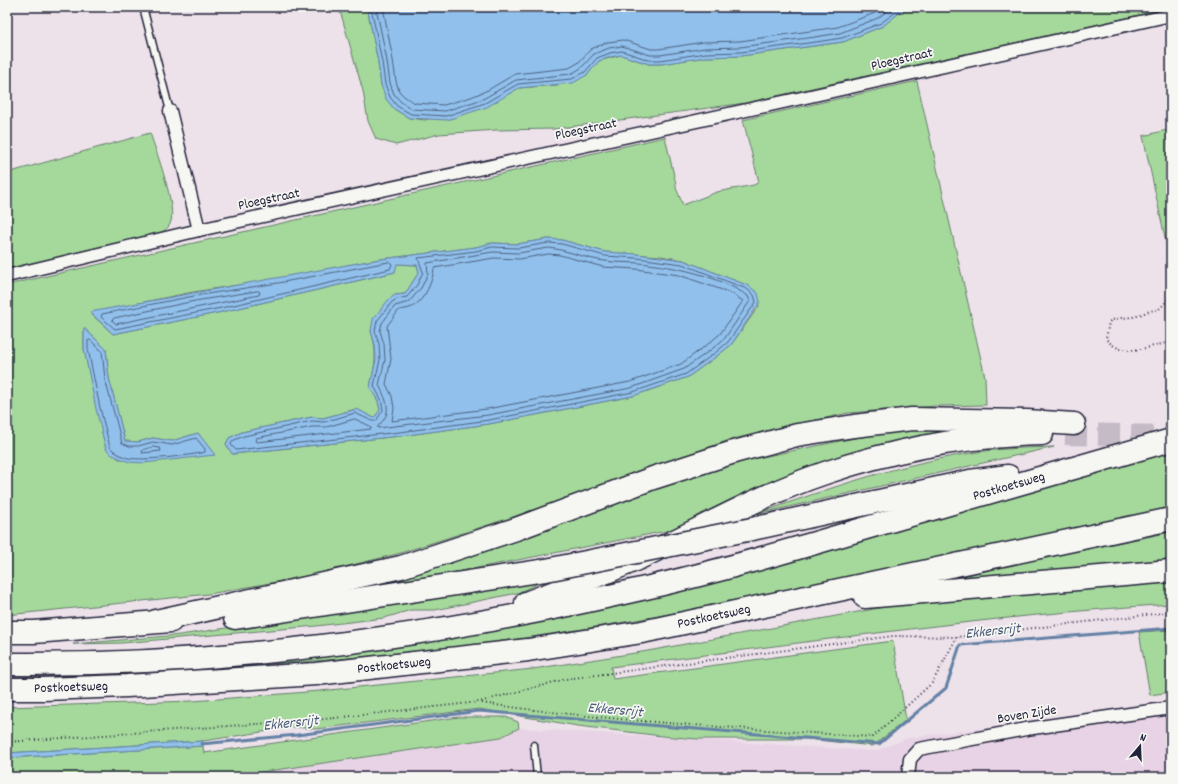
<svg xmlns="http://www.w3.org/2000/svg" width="1178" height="784" font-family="Dekko,sans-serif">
<rect width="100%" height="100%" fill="#ede1ea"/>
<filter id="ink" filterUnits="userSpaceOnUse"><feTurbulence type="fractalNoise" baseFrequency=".025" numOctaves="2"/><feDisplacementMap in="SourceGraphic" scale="8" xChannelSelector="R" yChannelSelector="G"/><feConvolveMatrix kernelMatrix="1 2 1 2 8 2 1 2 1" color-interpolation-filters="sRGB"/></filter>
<g filter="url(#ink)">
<path fill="#e7d3e5" d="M1171 704V777H228L501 737 519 728 875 751 908 738Z"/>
<g fill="#a5d99b" stroke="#647e6b" fill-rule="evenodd">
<path d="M339 7H367L378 62 381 85 394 109 409 118 425 120 510 93 519 88 557 85 587 75 599 61 621 55 649 64H661L706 57 741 56 843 42 883 26 899 13 912 7 1171 8 745 103 554 129 496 130 439 134 396 145 376 139 368 121 363 91Z"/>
<path d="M917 81 985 377 986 405 936 406 848 413 729 440 513 517 397 554 303 577 209 594 7 615V285L665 137 676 184V188L683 205 717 192 754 185 759 182 743 120ZM548 239 562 240 605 252 661 256 683 260 749 286 759 306 731 345 717 356 688 377 633 396 489 424 400 436 233 454 226 444 229 438 242 432 312 417 323 418 356 409 374 418 380 410 378 401 370 387C375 365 378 353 371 331L395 295 405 294 419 272 417 265 396 264 395 272 222 312 113 334 90 313 193 292 277 279 374 260 476 247 492 243 517 244ZM84 328 106 349 109 378 125 441 138 442 153 438 172 441 198 433 214 455 119 459 106 449 102 432 84 349Z"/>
<path d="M1171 129V265L1143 136Z"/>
<path d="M150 133C156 151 178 209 170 224 166 233 155 234 146 237L7 269V173Z"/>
<path d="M980 428 682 528 405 582 340 591 655 485 738 462 855 438 912 429Z"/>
<path d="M1054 447 757 514C829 488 902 463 978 452 1003 448 1029 448 1054 447Z"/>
<path d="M1160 451 1171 452V510C997 547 823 587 647 618 505 644 361 660 218 667L408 643Z"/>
<path d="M1171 532V565L882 591Z"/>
<path d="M557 575 517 593 435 610H411L384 618 316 626 122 643 73 644 180 635 407 601Z"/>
<path d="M1171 580V604C983 616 797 644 611 667L613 679 893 641 906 720 873 746 807 739H698L662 736 578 726 479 709 316 729 295 727 203 741 7 753V707L193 701 320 691 533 669 648 651 933 598Z"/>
<path d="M1171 630V692L1150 695 1139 632Z"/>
<path d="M459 717H506L518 722 519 728 501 737 228 777H7V758L203 746 204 753Z"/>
</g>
<g fill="#90c0eb" stroke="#6481a5">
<path d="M367 7H912L899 13 883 26 843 42 741 56 706 57 661 64H649L621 55 611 57 599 61 587 75 573 83 519 88 487 107 447 120 409 118 394 109 386 99 381 85 378 62Z"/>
<path d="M548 239 562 240 605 252 637 254 683 260 749 286 758 293 760 302 731 345 717 356 688 377 633 396 489 424 400 436 232 454 226 444 229 438 242 432 312 417 323 418 357 409 374 418 380 410 378 401 370 387 376 359 375 345 371 331 373 319 389 299 395 295 405 294 419 272 417 265 397 264 395 272 222 312 113 334 90 312 374 260 476 247 492 243 517 244Z"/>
<path d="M84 328 106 349 109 378 125 441 138 442 153 438 172 441 198 433 215 455 144 463 129 462 112 455 106 449 96 409 84 349Z"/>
<path d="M203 741V746L7 758V753Z"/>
</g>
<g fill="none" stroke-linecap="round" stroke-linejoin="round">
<g stroke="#4e6181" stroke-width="1">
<path d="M371 7 382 62 385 84 390 97 397 106 411 114 446 116 485 103 518 84 572 79 585 72 597 58 610 53 622 51 649 60H660L706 53 741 52 816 42 842 38 881 23 903 7"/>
<path d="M376 7 387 61 390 83 394 94 401 102 412 109 445 111 483 99 516 80 571 74 581 68 594 54 609 48 622 46 650 55H660L705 48 740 47 815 37 840 33 878 18 892 7"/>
<path d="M383 7 393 60 396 81 399 91 405 97 415 103 444 105 471 97 488 90 515 74 569 68 578 63 591 49 608 42 623 40 651 49H659L704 42 740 41 838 27 875 13 883 7"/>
<path d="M549 243 562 244 605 256 637 258 682 264 747 289 754 295 756 302 728 342 715 353 686 374 633 392 489 420 400 432 236 450 231 445 232 441 244 436 312 421 324 422 355 413 372 421H376L383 410 381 399 374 386 380 360 379 344 375 331 377 321 392 302 397 299 407 297 417 285 423 272 418 258 476 251 492 247 518 248Z"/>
<path d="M549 248C568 250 586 259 605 261 616 263 627 262 639 263 674 266 719 276 748 296L750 301 725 338 712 349 684 369 631 388 488 415 378 428V426C393 413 387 401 379 385L385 360 384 344 380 331 382 323 395 306 409 302 421 288 428 274 427 263 493 252 518 253Z"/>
<path d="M549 254 560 255 603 267 636 269 679 275 731 293 743 301 720 334 708 344 681 364 630 382 487 409 392 421 394 408 392 396 386 384 391 359 387 326 399 310C404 309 408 309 412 307 425 300 433 281 434 268L494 258 519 259Z"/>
<path d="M390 262 392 264 390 269 221 308 115 329 101 317 102 314 194 296 278 283Z"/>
<path d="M258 291 260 292 259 295 116 324 112 320 114 318 195 301Z"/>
<path d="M90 340 102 351 105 379 122 443 129 446H138L153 442 172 445 196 438 205 449V452C189 456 143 461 128 458 121 456 115 453 110 447L100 408 88 349V341Z"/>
<path d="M355 419 370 426 371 429 257 442 255 441 256 438 312 427H326Z"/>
<path d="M153 447 160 448 161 451 142 453 143 450Z"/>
</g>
<path stroke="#6481a5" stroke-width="3" d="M201 744 297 735 479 711 879 744 946 688 960 645 1171 628"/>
<path stroke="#c4bbc7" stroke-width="22" stroke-dasharray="22 11" stroke-linecap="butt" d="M1065 434 1171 436"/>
<g stroke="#22223b" stroke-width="9">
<g id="service">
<path d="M143 7 170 111"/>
<path d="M534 745 537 777"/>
</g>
</g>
<g stroke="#22223b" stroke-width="15">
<g id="minor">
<path d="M170 111 199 230"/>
<path d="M7 276 199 230 797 99 1171 15"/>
<path d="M908 777 910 759 919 749 1026 729 1171 708"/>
</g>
</g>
<g stroke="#22223b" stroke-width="25">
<g id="motorway">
<path d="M752 529 970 481 1008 476"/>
<path d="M865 597 1171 571"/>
<path d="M526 603C562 589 600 576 635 560 698 531 759 495 825 473 895 449 968 436 1042 434"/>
<path d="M235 618 546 570"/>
<path d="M156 621 401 567 516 529 653 478 734 452 797 435 854 426 912 419 1027 421 1074 424"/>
<path d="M7 632H34L171 621"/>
<path d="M7 664C220 666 434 637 641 589 717 572 792 550 866 528 968 499 1069 469 1171 440"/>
<path d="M7 689H43L127 686 316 674 528 650 642 632 1171 519"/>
</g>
</g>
<g stroke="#22223b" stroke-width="2" stroke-dasharray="1 3" stroke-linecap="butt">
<path d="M1171 292 1167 301 1158 310C1149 310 1145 313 1137 316 1127 319 1118 316 1109 322L1106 339C1123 359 1149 346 1171 342"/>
<path d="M482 703C612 722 742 728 873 737L932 683 957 637"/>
<path d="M7 742 325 719 479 702 566 679 893 636 957 637 1171 612"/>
</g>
<use href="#service" stroke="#f6f6f2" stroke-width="6"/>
<use href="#minor" stroke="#f6f6f2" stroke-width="12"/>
<use href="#motorway" stroke="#f6f6f2" stroke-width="22"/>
<g stroke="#22223b" stroke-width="25" stroke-linecap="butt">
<path id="motorway-bridge" d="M546 570 752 529"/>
</g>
<use href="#motorway-bridge" stroke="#f6f6f2" stroke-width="22"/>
</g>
</g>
<g text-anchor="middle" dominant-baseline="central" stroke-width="3.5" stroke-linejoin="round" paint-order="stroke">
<g font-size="14" fill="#22223b" stroke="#f6f6f2">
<text transform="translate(902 60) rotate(-13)">Ploegstraat</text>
<text transform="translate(586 130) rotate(-12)">Ploegstraat</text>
<text transform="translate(269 200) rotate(-12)">Ploegstraat</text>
<text transform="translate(1009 487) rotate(-16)">Postkoetsweg</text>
<text transform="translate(714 617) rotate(-12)">Postkoetsweg</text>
<text transform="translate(394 666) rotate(-6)">Postkoetsweg</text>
<text transform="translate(71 688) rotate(-2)">Postkoetsweg</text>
<text transform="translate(1027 715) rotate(-9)">Boven Zijde</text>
</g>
<g font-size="15" font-style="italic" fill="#485979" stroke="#f6f6f2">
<text transform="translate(993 632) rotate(-6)">Ekkersrijt</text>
<text transform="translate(615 711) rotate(5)">Ekkersrijt</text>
<text transform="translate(291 724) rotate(-6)">Ekkersrijt</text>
</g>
</g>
<rect width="1178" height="784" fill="none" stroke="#f6f6f2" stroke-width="24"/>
<rect x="12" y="12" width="1154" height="760" fill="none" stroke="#22223b" stroke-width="1.5" filter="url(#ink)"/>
<g transform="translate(1140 746) rotate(19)" stroke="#f6f6f2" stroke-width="3" paint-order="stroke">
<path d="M0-3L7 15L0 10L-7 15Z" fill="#22223b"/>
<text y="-6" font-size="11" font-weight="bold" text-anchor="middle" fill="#22223b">N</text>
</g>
</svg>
